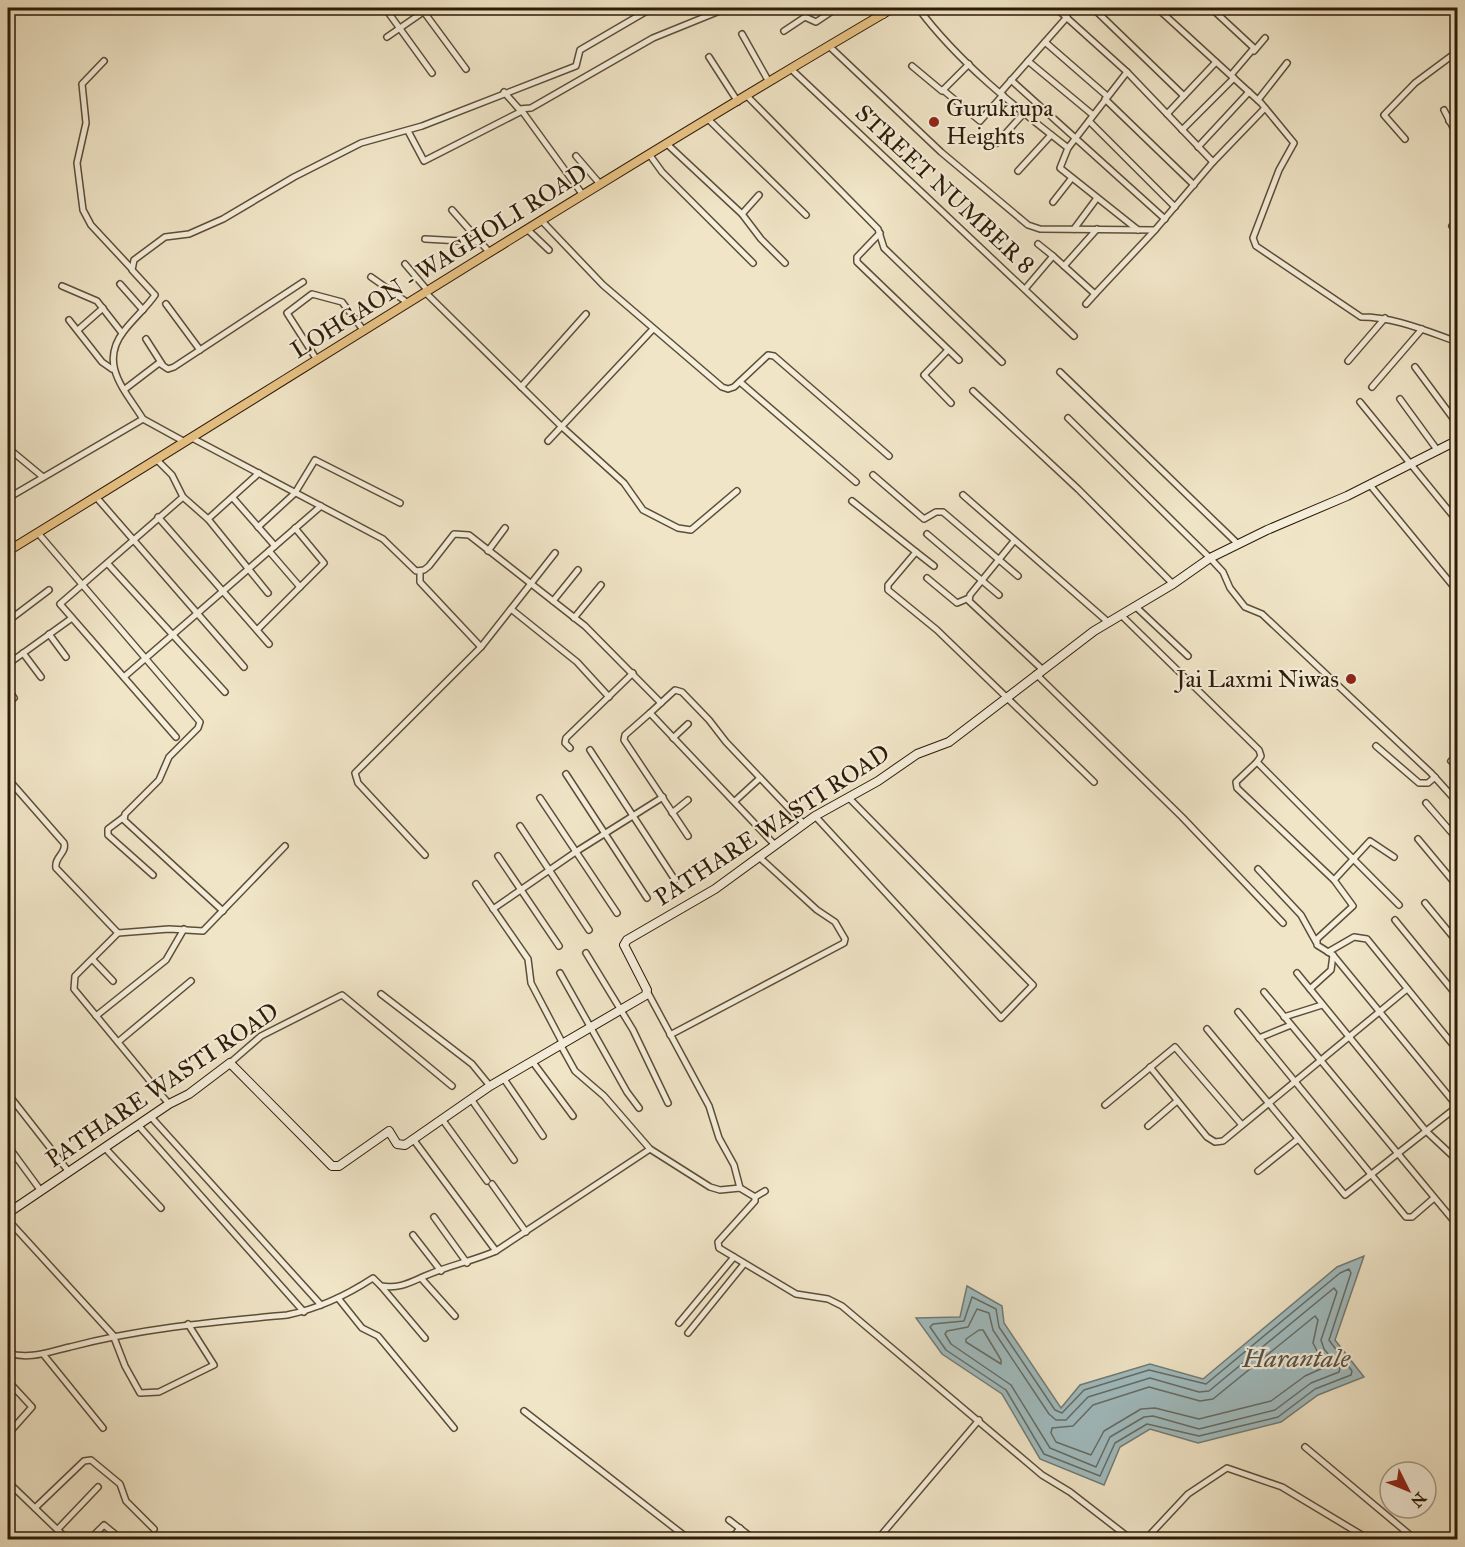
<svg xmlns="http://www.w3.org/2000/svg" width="1465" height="1547" font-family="'IM FELL Great Primer',serif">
<rect width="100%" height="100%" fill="#f0e5c7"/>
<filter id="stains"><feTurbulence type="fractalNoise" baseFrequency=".00333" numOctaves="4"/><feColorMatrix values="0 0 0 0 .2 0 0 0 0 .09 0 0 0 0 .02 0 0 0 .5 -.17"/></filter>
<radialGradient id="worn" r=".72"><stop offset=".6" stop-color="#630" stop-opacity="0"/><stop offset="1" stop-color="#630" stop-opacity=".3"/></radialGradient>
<path fill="#a0bcc0" stroke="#727c76" stroke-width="1.5" d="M1364 1256 1335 1340 1364 1377 1318 1395 1281 1422 1198 1443 1150 1429 1120 1447 1104 1485 1040 1459 1002 1394 942 1354 916 1318 960 1317 967 1286 1002 1306 1004 1323 1061 1408 1080 1385 1150 1364 1203 1379 1337 1267Z"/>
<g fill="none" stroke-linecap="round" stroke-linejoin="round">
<g stroke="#666c64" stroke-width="1.5">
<path d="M1349 1269 1351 1273 1329 1340 1352 1371 1351 1375 1315 1389 1278 1417 1199 1436 1147 1424 1115 1443 1100 1476 1044 1454 1006 1390 946 1350 930 1327 933 1324 964 1321 972 1297 996 1309 999 1327 1055 1410 1062 1413 1084 1390 1149 1370 1206 1384 1340 1273Z"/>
<path d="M1334 1288 1337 1292 1321 1340 1324 1349 1340 1368 1339 1372 1311 1383 1275 1410 1199 1429 1153 1416 1144 1417 1110 1437 1096 1467 1050 1448 1011 1385 951 1344 945 1334 947 1331 968 1327 977 1309 989 1313 993 1330 1049 1414 1056 1420H1066L1088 1397 1150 1378 1199 1392 1209 1391Z"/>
<path d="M1315 1316 1318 1320 1313 1343 1325 1367 1305 1376 1271 1401 1199 1419 1155 1408 1141 1409 1104 1431 1091 1455 1056 1442 1051 1433 1052 1428 1073 1426 1093 1405 1149 1387 1200 1401 1213 1399Z"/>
<path d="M979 1330H983L1001 1360V1364L966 1342V1339Z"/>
</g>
<g stroke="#5d4e37" stroke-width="8">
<g id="street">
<path d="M385 8 432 73"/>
<path d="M421 8 466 69"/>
<path d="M918 8C959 63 1014 106 1068 148"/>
<path d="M1056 8 1127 72 1213 162"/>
<path d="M1093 8 1184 96"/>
<path d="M1157 8 1261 103 1294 143 1279 170 1253 238 1256 246 1361 317C1395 317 1426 331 1458 342"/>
<path d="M1211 8 1254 48 1231 75"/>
<path d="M1253 8 1255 10"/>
<path d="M362 9 364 8"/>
<path d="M784 31 805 17 816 22 837 8"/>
<path d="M742 34 769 82"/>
<path d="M387 37 429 8"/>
<path d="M1045 42 1107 96"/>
<path d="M829 46 941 152 1028 225 1040 229 1155 230 1213 162 1265 108"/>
<path d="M1254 51 1265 38"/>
<path d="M709 57 738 102"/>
<path d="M104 61 82 84 86 123 77 163 83 210 91 225 131 268"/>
<path d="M1028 61 1093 115"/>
<path d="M912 66 942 91 969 64"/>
<path d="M791 69 1074 336"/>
<path d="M1127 72 1068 148 1060 168 1138 230"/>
<path d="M1011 80 1165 219"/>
<path d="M943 90 980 121 1003 95"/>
<path d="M504 92 519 109 531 108 653 38 727 8"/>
<path d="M1000 93 1067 17"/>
<path d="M747 96 878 229 884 248 1002 362"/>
<path d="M1105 99 1194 185"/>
<path d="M1258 100 1287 63"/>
<path d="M1444 110 1458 137"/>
<path d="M1167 114 1216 62"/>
<path d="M709 120 806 215"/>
<path d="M1089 121 1175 207"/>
<path d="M1449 121 1458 112"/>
<path d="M1182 130 1234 78"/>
<path d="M408 131 424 161 522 111 583 195"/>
<path d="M1405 139 1384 115 1415 83 1458 51"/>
<path d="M997 143 1024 113"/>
<path d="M667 144 742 214 761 239 785 263"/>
<path d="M1198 147 1249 92"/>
<path d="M649 154 662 172 753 263"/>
<path d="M576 156 600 184"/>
<path d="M1018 171 1051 135"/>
<path d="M1053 202 1071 179"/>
<path d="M452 210 490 253"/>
<path d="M742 214 759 195"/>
<path d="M541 220 603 285 722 387 728 389 734 387 768 355 774 356 889 456"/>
<path d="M1452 226 1458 230"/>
<path d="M527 229 549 250"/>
<path d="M1074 229 1097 198"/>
<path d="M880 233 857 257V262L959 360"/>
<path d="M425 239 480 242"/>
<path d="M1038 244 1053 256"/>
<path d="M405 264 428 291"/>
<path d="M1064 266 1097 229"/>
<path d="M371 277 408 303"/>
<path d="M120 284 143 310"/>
<path d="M62 286 97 301 122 333"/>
<path d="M1025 289 1053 256 1095 294 1155 230"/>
<path d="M427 294 561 426 624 483 643 510 678 528 691 530 737 491"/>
<path d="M166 304 200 350"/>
<path d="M1086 304 1095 294"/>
<path d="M69 320 102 362 112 369"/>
<path d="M78 330 103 308"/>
<path d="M146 339 162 364"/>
<path d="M948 350 924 375 951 403"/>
<path d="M317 360 287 313 312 294 342 302 364 331"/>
<path d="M1348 361 1385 318"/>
<path d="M1415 367 1458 425"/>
<path d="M1060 372 1238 544"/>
<path d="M740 382 856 482"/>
<path d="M521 387 586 314"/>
<path d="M1372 387 1422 329"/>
<path d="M125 389 159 363 168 369 174 367 303 282"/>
<path d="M973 391 1078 489 1173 584"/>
<path d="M1400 399 1438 451"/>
<path d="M1360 402 1458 522"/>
<path d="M1068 418 1210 558 1223 572 1230 588 1245 607 1262 614 1431 773 1458 803"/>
<path d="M143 419C125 390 98 364 124 331 133 319 146 308 155 295L132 270 134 260 165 237 189 234 223 219 294 177 361 143 422 126 576 66 580 50 652 8"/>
<path d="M192 438 383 539 416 571 424 570 429 566 454 534 469 535 585 626 661 703"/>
<path d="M548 441 653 329"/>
<path d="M8 448 43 477"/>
<path d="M157 460 172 475 183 497"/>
<path d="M873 475 924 519 936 512H943L1018 576"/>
<path d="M1370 485 1458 592"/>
<path d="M963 495 1108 622"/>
<path d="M8 498 143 419 185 442"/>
<path d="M97 498 244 667"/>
<path d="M233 498 275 546"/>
<path d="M852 501 916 552 888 585V590L937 630 1094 782"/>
<path d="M158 517 269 644"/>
<path d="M208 519 259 473"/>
<path d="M258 527 295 493 315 460 400 503"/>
<path d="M38 533 200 722 198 728 169 757 159 780 125 814 124 820 223 911"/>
<path d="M927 534 999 595"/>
<path d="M1014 541 970 595 969 601 1043 670"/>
<path d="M269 551 300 587"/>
<path d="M488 551 505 528"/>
<path d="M916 552 934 566"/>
<path d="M108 564 225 692"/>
<path d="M420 572V582L481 647"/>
<path d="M927 578 957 603 969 598"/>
<path d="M553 601 578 570"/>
<path d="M1135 606 1188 656"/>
<path d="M511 609 577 662 609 697"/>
<path d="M1121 615 1259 750 1261 756 1257 762 1399 905"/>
<path d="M574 618 601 585"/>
<path d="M8 621 49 590"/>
<path d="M257 630 324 563 295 528"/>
<path d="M49 634 66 657"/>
<path d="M23 653 41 677"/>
<path d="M8 664 72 618"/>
<path d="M1036 674 1182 817 1283 923"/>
<path d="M124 677 321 506"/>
<path d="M8 689 14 698"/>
<path d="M650 713 625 735 624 740 688 836"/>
<path d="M176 737 60 604 183 497 208 519 268 593"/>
<path d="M673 738 688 724"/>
<path d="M1376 746 1419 783H1428L1435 777"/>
<path d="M570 748 565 743 566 738 633 673"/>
<path d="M590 750 675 880"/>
<path d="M1451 761 1458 768"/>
<path d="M1257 762 1236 782 1237 788 1334 880 1353 906 1317 939V945L1333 955 1457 1106"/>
<path d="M566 774 647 898"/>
<path d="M8 779 64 843C67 853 54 857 56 868L118 933 75 976 74 989 169 1104"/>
<path d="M540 798 617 913"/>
<path d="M735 801 760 778"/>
<path d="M1426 803 1458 840"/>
<path d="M672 813 688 800"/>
<path d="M815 816 1001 1018 1033 985 848 797"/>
<path d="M124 817 108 829V835L153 875"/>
<path d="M520 826 589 930"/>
<path d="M1418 839 1458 887"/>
<path d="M774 844 650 713 675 690 682 692 709 720 726 742 804 824"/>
<path d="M425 855 358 783 355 773 481 647 555 553"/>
<path d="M498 856 559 946"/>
<path d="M1258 869 1301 915 1316 942"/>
<path d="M1334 880 1370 841 1394 857"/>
<path d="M476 884 528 959 531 983 562 1042"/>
<path d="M1425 903 1458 943"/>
<path d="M493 909 577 851 663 797"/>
<path d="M1395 920 1458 997"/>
<path d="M118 933 169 929 203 931 285 846"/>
<path d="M1328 952 1354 937 1367 939 1458 1051"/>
<path d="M586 953 633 1030 668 1103"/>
<path d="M93 960 113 981"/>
<path d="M560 973 627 1092 639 1108"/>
<path d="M1297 973 1426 1131 1458 1161"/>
<path d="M1310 989 1331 970 1333 955"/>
<path d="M1264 992 1458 1226"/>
<path d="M648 993 709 1106 719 1138 734 1165 740 1188"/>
<path d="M381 994 472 1064 490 1086"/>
<path d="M1238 1012 1406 1217H1412L1434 1198"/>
<path d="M96 1016 166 960 184 929"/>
<path d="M1284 1017 1322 1005"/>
<path d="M1207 1029 1345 1195 1458 1106"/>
<path d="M670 1035 844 943 845 939 835 922 817 910 758 856"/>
<path d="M1259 1038 1291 1025"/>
<path d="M118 1042 191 981"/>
<path d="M560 1044 575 1071 604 1096 650 1149"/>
<path d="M532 1061 573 1116"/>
<path d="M230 1063 261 1036 342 995 452 1086"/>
<path d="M1150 1067 1207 1137 1215 1142 1223 1141 1407 989"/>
<path d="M504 1079 543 1136"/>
<path d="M8 1094 69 1172"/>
<path d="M471 1099 514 1160"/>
<path d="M1105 1105 1175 1047 1242 1125"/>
<path d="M151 1117 321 1305"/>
<path d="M442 1119 487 1181"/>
<path d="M138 1125 304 1312"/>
<path d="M1148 1126 1177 1101"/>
<path d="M413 1139 496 1251"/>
<path d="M8 1146 41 1191"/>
<path d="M105 1148 161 1208"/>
<path d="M1258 1171 1298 1139"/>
<path d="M492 1184 526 1232"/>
<path d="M755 1197 765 1191"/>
<path d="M434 1217 467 1263"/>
<path d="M8 1220 113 1335 125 1366 140 1393 159 1392 214 1365 188 1324"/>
<path d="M413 1235 441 1271"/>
<path d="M421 1278 455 1316"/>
<path d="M381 1286 425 1338"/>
<path d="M338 1298 362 1328 378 1336 454 1428"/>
<path d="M679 1323 734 1257"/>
<path d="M688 1333 744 1264"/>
<path d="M8 1353C29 1360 48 1352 70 1347 142 1328 213 1322 287 1315 317 1309 347 1295 373 1278L381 1286C399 1289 409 1283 425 1276 447 1266 473 1261 496 1251L650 1149 710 1187 720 1190 740 1188 755 1197V1201L718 1242 719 1248 796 1294 828 1299 842 1306 1042 1475 1070 1492 1132 1540"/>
<path d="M43 1354 103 1428"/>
<path d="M8 1381 32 1407 8 1434"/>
<path d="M524 1411 690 1540"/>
<path d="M1305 1447 1416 1540"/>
<path d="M8 1482 68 1540"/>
<path d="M35 1508 84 1461 91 1460 120 1484 126 1501 154 1529"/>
<path d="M729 1520 755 1540"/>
<path d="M58 1529 98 1487"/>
<path d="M89 1540 104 1525 122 1540"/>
<path d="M731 1540 740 1528"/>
<path d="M877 1540 979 1420"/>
<path d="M1145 1540 1188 1494 1227 1468 1282 1487 1370 1540"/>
</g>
</g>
<g stroke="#2c1b07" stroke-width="10">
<g id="secondary">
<path d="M872 8 883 14"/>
<path d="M8 1213 169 1104 189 1094 230 1063 332 1166H339L389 1131 397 1144 405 1145 490 1086 646 995 647 990 624 945 627 940 715 889 815 816 878 781 917 754 949 742 1094 631 1173 584 1210 558 1267 530 1347 496 1458 440"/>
</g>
</g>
<g stroke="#2c1b07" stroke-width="10">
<path id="primary" d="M8 551C303 370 595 183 893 8"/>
</g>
<use href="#street" stroke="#f5eedb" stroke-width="5"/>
<use href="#secondary" stroke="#f5eedb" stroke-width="8"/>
<use href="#primary" stroke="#e8c284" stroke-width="8"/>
</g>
<g fill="#8f2418" stroke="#f5eedb" stroke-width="2">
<circle cx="934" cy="122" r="6"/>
<circle cx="1351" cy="679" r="6"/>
</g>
<g text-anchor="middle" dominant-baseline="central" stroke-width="4.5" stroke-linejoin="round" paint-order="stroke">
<g font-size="24" fill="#2c1b07" stroke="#f5eedb" text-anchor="start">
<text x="946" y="108">Gurukrupa<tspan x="946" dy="28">Heights</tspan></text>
<text x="1339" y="679" text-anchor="end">Jai Laxmi Niwas</text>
</g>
<g font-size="24" fill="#2c1b07" stroke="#f5eedb">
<text transform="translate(945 189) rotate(43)">STREET NUMBER 8</text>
<text transform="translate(439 261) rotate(-32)">LOHGAON - WAGHOLI ROAD</text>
<text transform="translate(772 825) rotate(-33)">PATHARE WASTI ROAD</text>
<text transform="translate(162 1085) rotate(-34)">PATHARE WASTI ROAD</text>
</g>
<g font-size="26" font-style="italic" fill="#555348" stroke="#f5eedb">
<text x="1296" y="1358">Harantale</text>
</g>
</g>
<rect width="1465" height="1547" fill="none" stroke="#f0e5c7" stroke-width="30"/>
<rect x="9" y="9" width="1447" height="1529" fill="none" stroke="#2c1b07" stroke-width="3"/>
<rect x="15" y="15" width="1435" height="1517" fill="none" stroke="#2c1b07" stroke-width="1.5"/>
<g transform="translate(1408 1490) rotate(133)"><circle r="28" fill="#f5eedb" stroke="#a59a86" stroke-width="1.5"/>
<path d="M0-4.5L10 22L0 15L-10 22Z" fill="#8f2418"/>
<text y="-9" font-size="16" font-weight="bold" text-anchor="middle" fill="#2c1b07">N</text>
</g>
<rect width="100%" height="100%" filter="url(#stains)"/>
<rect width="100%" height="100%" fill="url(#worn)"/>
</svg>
